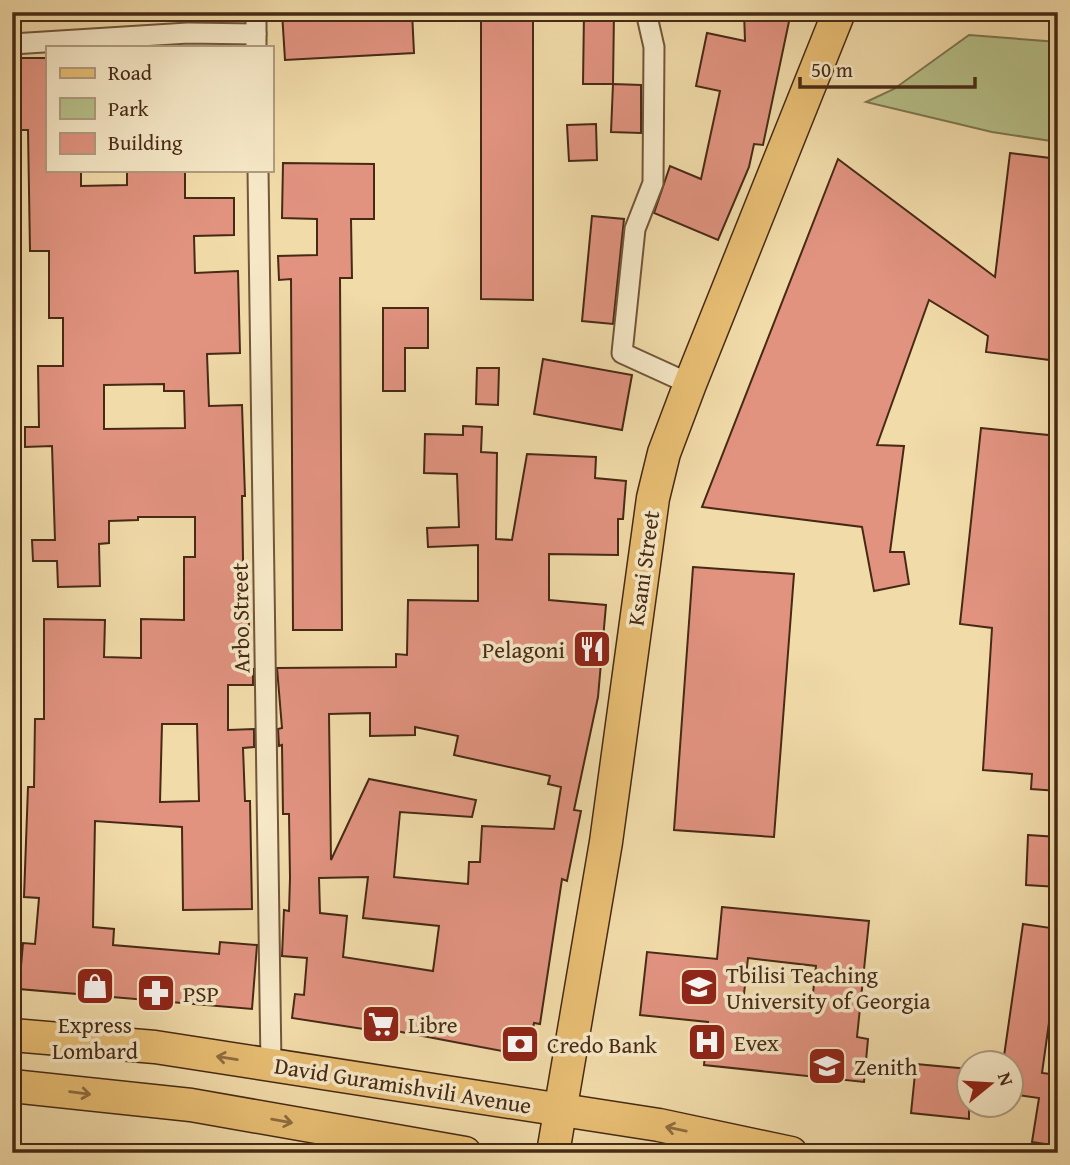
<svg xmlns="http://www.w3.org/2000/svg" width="1070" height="1165" font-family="'Gentium Book Plus',serif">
<rect width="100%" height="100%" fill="#f1dba9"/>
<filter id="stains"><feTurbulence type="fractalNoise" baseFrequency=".00286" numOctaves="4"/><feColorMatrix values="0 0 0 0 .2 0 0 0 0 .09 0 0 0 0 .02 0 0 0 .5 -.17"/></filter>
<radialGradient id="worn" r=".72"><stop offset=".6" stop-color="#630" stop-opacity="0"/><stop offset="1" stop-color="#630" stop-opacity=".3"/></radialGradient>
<path fill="#b7c18a" stroke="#7f7650" stroke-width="2" d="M969 35 1058 42V142L992 132 866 102 894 89Z"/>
<g fill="#e19380" stroke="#472a15" stroke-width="2" fill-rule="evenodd">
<path d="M282 12H412L414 53 285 60Z"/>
<path d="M481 12H533V300L481 299Z"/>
<path d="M584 12H614L613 84H583Z"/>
<path d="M744 12H791L763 145 754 144 749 167 718 240 654 213 670 166 701 179 720 91 696 86 707 33 745 41Z"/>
<path d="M15 58H47V170H81V186L127 185V170H185V198H234V235L194 236 195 273 238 271 240 353 207 354 209 406 242 405 245 496H242L244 621H249L248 669H253V685H228V730L254 729V747L243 748 245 801H250L252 909 183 910 182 827 95 821 93 927 114 929 113 945 219 954 220 942 257 945 252 1009 19 989 23 943 35 944 39 898 24 897 28 787H34L35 719H44V619L105 620 104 657 141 658V619L184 620V557H195V517H138V520L109 521V543L99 544 100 586 58 587 57 561H33L32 540H55L52 446 25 447V427H39L38 366H63V318H49V251H30L28 130H17ZM164 384V391H184L185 428 104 429V385ZM162 724H197L199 801 160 802Z"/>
<path d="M613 84 641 85V133L611 132Z"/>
<path d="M596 124 597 160 569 161 567 125Z"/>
<path d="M1010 153 1058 159V361L986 352 988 336 929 300 877 445 904 446 890 552H904L909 584 874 591 862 527 702 507 838 159 995 277Z"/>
<path d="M283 163 374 164V219H351L352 278H340L342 630H293L291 279 279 280 278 256 317 255V219L282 218Z"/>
<path d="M592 216 624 219 613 324 582 321Z"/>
<path d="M383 308H428V348H405V391H383Z"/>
<path d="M543 359 632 375 622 430 534 414Z"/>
<path d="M477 368H499L498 405 476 404Z"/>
<path d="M463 426 482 427 481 452 497 453 496 539 512 540 527 454 596 457 595 478 626 481 623 519H618V555L549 554V600L606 605 598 697 574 810 581 811 567 881 562 879 540 1024 534 1023 528 1056 396 1031V1034L292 1018 295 994 304 995 307 958 282 956 284 910 289 911 290 878 289 814H283L282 745 279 746 278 729 282 728 277 668 396 667V654L407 655 408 600 478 601V545L428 547 427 528 459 527 457 474 424 473 425 434 463 435ZM370 713V736L415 735V727L458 736 454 755 550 776 548 784 561 787 554 829 482 826 480 862H469L468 884 394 877 400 812 472 817 476 800 369 779 331 860 329 714ZM368 877 363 918 439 926 433 971 343 957 347 916 320 913 319 878Z"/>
<path d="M981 428 1058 436V791L1031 789 1032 774 983 770 992 628 960 624Z"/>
<path d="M693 567 794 574 774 837 674 830Z"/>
<path d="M1028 835 1058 837V887L1026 885Z"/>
<path d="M722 907 869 921 857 1037 868 1039 864 1082 704 1065 708 1022 640 1015 647 952 717 959ZM748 958 816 966 811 1011 743 1003Z"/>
<path d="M1023 924 1058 929V995L1053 994 1042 1073 1058 1075V1146L1032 1142 1039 1098 1011 1094V1063H1003Z"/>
<path d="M916 1064 969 1069V1119L911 1113Z"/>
</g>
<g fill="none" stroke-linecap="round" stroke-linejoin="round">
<g stroke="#72563a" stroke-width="23">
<g id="street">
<path d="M256 12V46"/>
<path d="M646 12 654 47 653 183 635 229 622 353 690 384"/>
<path d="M12 44 188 33 256 34"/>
<path d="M258 170 271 1065"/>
</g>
</g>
<g stroke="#472a15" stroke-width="35">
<g id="primary">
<path d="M12 1035 155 1047 659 1125 791 1153"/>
<path d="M12 1086 191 1105 465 1153"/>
<path d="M553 1153 606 842 653 498 664 453 690 384 839 12"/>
</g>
</g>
<use href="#street" stroke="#f6e8c7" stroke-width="19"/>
<use href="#primary" stroke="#e8be74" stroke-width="32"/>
</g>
<defs><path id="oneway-shaft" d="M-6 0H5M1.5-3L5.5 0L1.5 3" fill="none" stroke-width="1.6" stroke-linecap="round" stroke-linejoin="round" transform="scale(1.75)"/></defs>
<g stroke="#8f6d40">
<use href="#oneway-shaft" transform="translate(227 1058) rotate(-171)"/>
<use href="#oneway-shaft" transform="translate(80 1093) rotate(7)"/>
<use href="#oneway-shaft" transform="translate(282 1121) rotate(10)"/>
<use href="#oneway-shaft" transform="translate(676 1129) rotate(-168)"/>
</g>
<defs>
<g id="restaurant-square" transform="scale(2.0125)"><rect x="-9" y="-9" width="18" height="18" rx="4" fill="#8f2418" stroke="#f6e8c7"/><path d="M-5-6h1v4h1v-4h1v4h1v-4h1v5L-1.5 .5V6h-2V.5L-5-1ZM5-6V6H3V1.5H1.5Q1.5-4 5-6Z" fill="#fff"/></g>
<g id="shop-square" transform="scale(2.0125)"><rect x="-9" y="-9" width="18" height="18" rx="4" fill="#8f2418" stroke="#f6e8c7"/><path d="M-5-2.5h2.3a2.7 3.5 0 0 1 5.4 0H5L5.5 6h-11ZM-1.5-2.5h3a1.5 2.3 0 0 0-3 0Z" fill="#fff"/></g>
<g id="university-square" transform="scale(2.0125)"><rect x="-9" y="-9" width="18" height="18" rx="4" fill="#8f2418" stroke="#f6e8c7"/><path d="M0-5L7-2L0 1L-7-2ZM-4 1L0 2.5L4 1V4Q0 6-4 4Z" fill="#fff"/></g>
<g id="pharmacy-square" transform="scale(2.0125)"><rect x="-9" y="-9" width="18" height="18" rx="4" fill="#8f2418" stroke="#f6e8c7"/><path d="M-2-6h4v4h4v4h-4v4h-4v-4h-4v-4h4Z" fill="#fff"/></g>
<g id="supermarket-square" transform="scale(2.0125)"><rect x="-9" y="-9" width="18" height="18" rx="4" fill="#8f2418" stroke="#f6e8c7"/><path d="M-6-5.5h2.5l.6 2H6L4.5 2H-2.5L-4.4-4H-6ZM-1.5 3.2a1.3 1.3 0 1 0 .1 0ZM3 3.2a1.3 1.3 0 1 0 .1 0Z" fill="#fff"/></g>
<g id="hospital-square" transform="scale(2.0125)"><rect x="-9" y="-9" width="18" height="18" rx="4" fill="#8f2418" stroke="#f6e8c7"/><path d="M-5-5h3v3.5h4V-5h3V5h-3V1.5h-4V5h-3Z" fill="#fff"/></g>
<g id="bank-square" transform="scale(2.0125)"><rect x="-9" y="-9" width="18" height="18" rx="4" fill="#8f2418" stroke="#f6e8c7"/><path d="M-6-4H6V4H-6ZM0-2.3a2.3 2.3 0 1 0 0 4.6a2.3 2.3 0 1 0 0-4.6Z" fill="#fff"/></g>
<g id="school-square" transform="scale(2.0125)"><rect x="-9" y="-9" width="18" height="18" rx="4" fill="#8f2418" stroke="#f6e8c7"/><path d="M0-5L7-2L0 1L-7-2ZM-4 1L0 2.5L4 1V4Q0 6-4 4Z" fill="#fff"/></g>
</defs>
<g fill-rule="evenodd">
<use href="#restaurant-square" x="592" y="649"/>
<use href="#shop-square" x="95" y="986"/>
<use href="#university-square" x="699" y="987"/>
<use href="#pharmacy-square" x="156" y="993"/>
<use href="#supermarket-square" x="381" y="1024"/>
<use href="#hospital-square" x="707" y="1042"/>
<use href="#bank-square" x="520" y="1044"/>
<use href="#school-square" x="827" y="1066"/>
</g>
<g text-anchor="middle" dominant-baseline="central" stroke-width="7" stroke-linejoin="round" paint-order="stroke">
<g font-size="23" fill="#472a15" stroke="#f6e8c7">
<text transform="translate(643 568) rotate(-82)">Ksani Street</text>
<text transform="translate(240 618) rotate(-91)">Arbo Street</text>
<text transform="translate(403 1085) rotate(9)">David Guramishvili Avenue</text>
</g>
<g font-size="23" fill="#472a15" stroke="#f6e8c7" text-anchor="start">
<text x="565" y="649" text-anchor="end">Pelagoni</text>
<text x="726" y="974">Tbilisi Teaching<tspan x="726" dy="26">University of Georgia</tspan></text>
<text x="183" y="993">PSP</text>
<text x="95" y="1024" text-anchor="middle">Express<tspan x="95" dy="26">Lombard</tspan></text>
<text x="408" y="1024">Libre</text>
<text x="734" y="1042">Evex</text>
<text x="547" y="1044">Credo Bank</text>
<text x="854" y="1066">Zenith</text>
</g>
</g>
<rect width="1070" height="1165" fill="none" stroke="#f1dba9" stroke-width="42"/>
<rect x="14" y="14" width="1042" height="1137" fill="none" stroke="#472a15" stroke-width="3.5"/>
<rect x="21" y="21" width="1028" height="1123" fill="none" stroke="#472a15" stroke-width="2"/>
<rect x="46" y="46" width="228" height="126" fill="#f6e8c7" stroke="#b09c80" stroke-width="2"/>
<rect x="60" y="68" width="35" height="10" fill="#e8be74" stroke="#b09c80" stroke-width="2"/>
<text x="108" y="80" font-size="21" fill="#472a15">Road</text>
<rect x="60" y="98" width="35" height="21" fill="#b7c18a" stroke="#b09c80" stroke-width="2"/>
<text x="108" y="116" font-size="21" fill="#472a15">Park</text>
<rect x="60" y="133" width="35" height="21" fill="#e19380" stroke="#b09c80" stroke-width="2"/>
<text x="108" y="150" font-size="21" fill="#472a15">Building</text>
<g transform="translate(990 1084) rotate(72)"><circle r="33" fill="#f6e8c7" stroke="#b09c80" stroke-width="2"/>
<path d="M0-5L12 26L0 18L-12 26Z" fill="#8f2418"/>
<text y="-10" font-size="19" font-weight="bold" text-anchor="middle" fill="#472a15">N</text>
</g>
<path d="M800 77v10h175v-10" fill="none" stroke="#472a15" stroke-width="3.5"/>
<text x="811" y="77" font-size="21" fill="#472a15" stroke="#f6e8c7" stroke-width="5" paint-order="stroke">50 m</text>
<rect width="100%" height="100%" filter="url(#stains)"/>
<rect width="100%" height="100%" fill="url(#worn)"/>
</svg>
